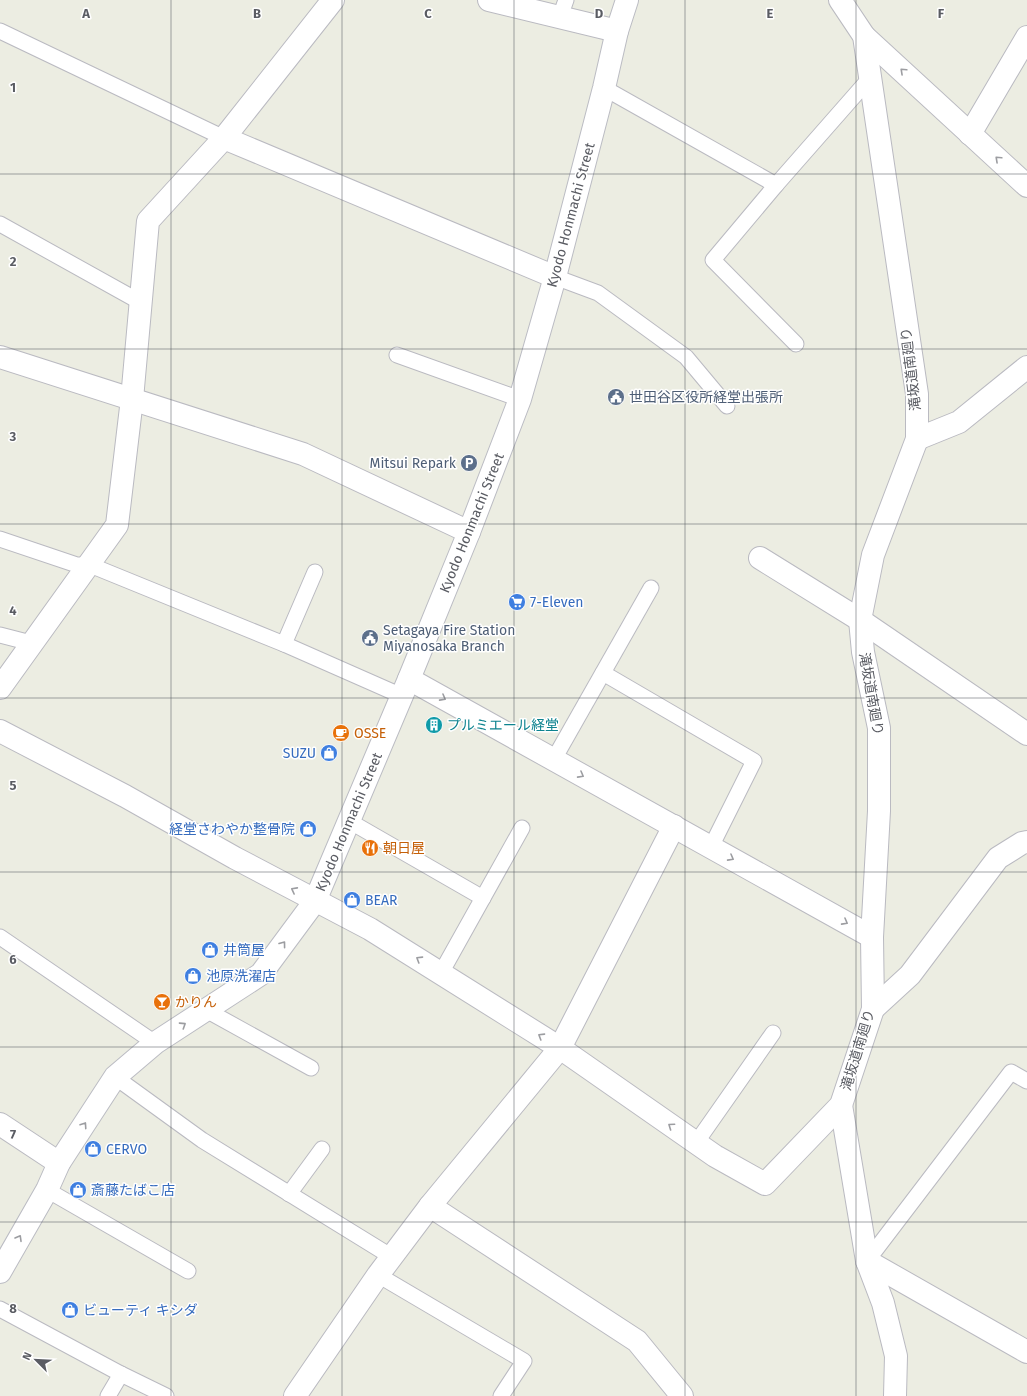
<svg xmlns="http://www.w3.org/2000/svg" width="1027" height="1396" font-family="'Fira Sans','Noto Sans JP',sans-serif">
<rect width="100%" height="100%" fill="#ecede2"/>
<g fill="none" stroke-linecap="round" stroke-linejoin="round">
<g stroke="#babac1" stroke-width="17">
<g id="service">
<path d="M560 17 566 0"/>
<path d="M0 31 224 138"/>
<path d="M604 88 776 185"/>
<path d="M0 224 142 303"/>
<path d="M555 277 598 293 686 357 727 406"/>
<path d="M796 344 713 260 776 185 870 78"/>
<path d="M397 355 520 399"/>
<path d="M0 539 77 565H90L284 644"/>
<path d="M315 572 284 644 402 696"/>
<path d="M0 635 31 643"/>
<path d="M603 673 754 761 711 847"/>
<path d="M554 759 651 588"/>
<path d="M349 821 483 898"/>
<path d="M0 937 155 1043"/>
<path d="M441 973 522 828"/>
<path d="M206 1010 311 1068"/>
<path d="M115 1077 202 1140 392 1257"/>
<path d="M696 1143 773 1033"/>
<path d="M47 1190 188 1271"/>
<path d="M289 1194 322 1149"/>
<path d="M867 1261 1011 1072 1027 1081"/>
<path d="M378 1275 524 1361 501 1396"/>
<path d="M0 1309 121 1374 166 1396"/>
<path d="M108 1396 121 1374"/>
</g>
</g>
<g stroke="#babac1" stroke-width="24">
<g id="minor">
<path d="M489 0 617 31"/>
<path d="M864 36 1027 186"/>
<path d="M970 134 1027 37"/>
<path d="M224 138 555 277"/>
<path d="M0 357 303 454 469 532"/>
<path d="M917 439 959 422 1027 367"/>
<path d="M760 558 860 620 1027 734"/>
<path d="M409 679 872 937"/>
<path d="M0 688 117 525 132 399 148 221 224 138 333 0"/>
<path d="M0 731 125 796 235 858 370 929 560 1048 715 1156 765 1184 841 1105 873 1009 872 937 879 811V728L863 652 860 620 873 555 917 439V394L864 36 840 0"/>
<path d="M873 1009 910 975 998 858 1022 843 1027 842"/>
<path d="M0 1124 59 1163"/>
<path d="M430 1206 637 1341 682 1396"/>
<path d="M867 1261 1027 1352"/>
<path d="M295 1396 378 1275 430 1206 560 1048 674 826"/>
</g>
</g>
<g stroke="#babac1" stroke-width="24">
<path id="tertiary" d="M841 1105 867 1261 883 1303 896 1356 895 1396"/>
</g>
<g stroke="#bbbcc3" stroke-width="24">
<path id="secondary" d="M0 1272 47 1190 59 1163 115 1077 155 1043 261 974 315 901 409 679 469 532 520 399 555 277 604 88 617 31 627 0"/>
</g>
<use href="#service" stroke="#fff" stroke-width="15"/>
<use href="#minor" stroke="#fff" stroke-width="22"/>
<use href="#tertiary" stroke="#fff" stroke-width="22"/>
<use href="#secondary" stroke="#fff" stroke-width="22"/>
</g>
<defs><path id="oneway-chevron" d="M-2-3.5L2.5 0L-2 3.5" fill="none" stroke-width="1.6" stroke-linecap="round" stroke-linejoin="round"/></defs>
<g stroke="#9c9da1">
<use href="#oneway-chevron" transform="translate(903 71) rotate(-137)"/>
<use href="#oneway-chevron" transform="translate(998 159) rotate(-137)"/>
<use href="#oneway-chevron" transform="translate(443 698) rotate(29)"/>
<use href="#oneway-chevron" transform="translate(581 775) rotate(29)"/>
<use href="#oneway-chevron" transform="translate(731 858) rotate(29)"/>
<use href="#oneway-chevron" transform="translate(294 890) rotate(-152)"/>
<use href="#oneway-chevron" transform="translate(845 922) rotate(29)"/>
<use href="#oneway-chevron" transform="translate(283 944) rotate(-53)"/>
<use href="#oneway-chevron" transform="translate(419 959) rotate(-148)"/>
<use href="#oneway-chevron" transform="translate(183 1025) rotate(-33)"/>
<use href="#oneway-chevron" transform="translate(541 1036) rotate(-148)"/>
<use href="#oneway-chevron" transform="translate(84 1125) rotate(-56)"/>
<use href="#oneway-chevron" transform="translate(671 1126) rotate(-145)"/>
<use href="#oneway-chevron" transform="translate(19 1238) rotate(-60)"/>
</g>
<path fill="none" stroke="#5a5c63" stroke-width="1" stroke-opacity="0.55" d="M171 0V1396M342 0V1396M514 0V1396M685 0V1396M856 0V1396M0 174H1027M0 349H1027M0 524H1027M0 698H1027M0 872H1027M0 1047H1027M0 1222H1027"/>
<defs>
<g id="civic-disc" transform="scale(0.9)"><circle r="9.5" fill="#5c6f8a" stroke="#fff"/><path d="M-.6-6.5H3V-4.5H.6V-3L4-1V1h2V6H-6V1h2V-1L-.6-3ZM-1.2 2.5V6h2.4V2.5Z" fill="#fff"/></g>
<g id="parking-disc" transform="scale(0.9)"><circle r="9.5" fill="#5c6f8a" stroke="#fff"/><path d="M-3.5-5.5H1a3.5 3.5 0 0 1 0 7H-1V5.5H-3.5ZM-1-3.4V-.6H.8a1.4 1.4 0 0 0 0-2.8Z" fill="#fff"/></g>
<g id="supermarket-disc" transform="scale(0.9)"><circle r="9.5" fill="#3f7fe0" stroke="#fff"/><path d="M-6-5.5h2.5l.6 2H6L4.5 2H-2.5L-4.4-4H-6ZM-1.5 3.2a1.3 1.3 0 1 0 .1 0ZM3 3.2a1.3 1.3 0 1 0 .1 0Z" fill="#fff"/></g>
<g id="building-disc" transform="scale(0.9)"><circle r="9.5" fill="#0f9aa8" stroke="#fff"/><path d="M-4-6H4V6H1V3H-1V6H-4ZM-2.5-4.3h1.7v1.8h-1.7ZM.8-4.3h1.7v1.8H.8ZM-2.5-1h1.7V.8h-1.7ZM.8-1h1.7V.8H.8Z" fill="#fff"/></g>
<g id="cafe-disc" transform="scale(0.9)"><circle r="9.5" fill="#e8710a" stroke="#fff"/><path d="M-5.5-4.5H6V0H3Q3 3.5 0 3.5H-2.5Q-5.5 3.5-5.5 0ZM3-3.2v2h1.7v-2ZM-6 4.5H4V6H-6Z" fill="#fff"/></g>
<g id="shop-disc" transform="scale(0.9)"><circle r="9.5" fill="#3f7fe0" stroke="#fff"/><path d="M-5-2.5h2.3a2.7 3.5 0 0 1 5.4 0H5L5.5 6h-11ZM-1.5-2.5h3a1.5 2.3 0 0 0-3 0Z" fill="#fff"/></g>
<g id="restaurant-disc" transform="scale(0.9)"><circle r="9.5" fill="#e8710a" stroke="#fff"/><path d="M-5-6h1v4h1v-4h1v4h1v-4h1v5L-1.5 .5V6h-2V.5L-5-1ZM5-6V6H3V1.5H1.5Q1.5-4 5-6Z" fill="#fff"/></g>
<g id="bar-disc" transform="scale(0.9)"><circle r="9.5" fill="#e8710a" stroke="#fff"/><path d="M-6-5H6L.8 .8V4.5H3.5V6h-7V4.5H-.8V.8Z" fill="#fff"/></g>
</defs>
<g fill-rule="evenodd">
<use href="#civic-disc" x="616" y="397"/>
<use href="#parking-disc" x="469" y="463"/>
<use href="#supermarket-disc" x="517" y="602"/>
<use href="#civic-disc" x="370" y="638"/>
<use href="#building-disc" x="434" y="725"/>
<use href="#cafe-disc" x="341" y="733"/>
<use href="#shop-disc" x="329" y="753"/>
<use href="#shop-disc" x="308" y="829"/>
<use href="#restaurant-disc" x="370" y="848"/>
<use href="#shop-disc" x="352" y="900"/>
<use href="#shop-disc" x="210" y="950"/>
<use href="#shop-disc" x="193" y="976"/>
<use href="#bar-disc" x="162" y="1002"/>
<use href="#shop-disc" x="93" y="1149"/>
<use href="#shop-disc" x="78" y="1190"/>
<use href="#shop-disc" x="70" y="1310"/>
</g>
<g text-anchor="middle" dominant-baseline="central" stroke-width="3" stroke-linejoin="round" paint-order="stroke">
<g font-size="14" fill="#5a5c63" stroke="#fff">
<text transform="translate(571 215) rotate(-75)">Kyodo Honmachi Street</text>
<text transform="translate(911 369) rotate(-97)">滝坂道南廻り</text>
<text transform="translate(472 523) rotate(-68)">Kyodo Honmachi Street</text>
<text transform="translate(871 694) rotate(80)">滝坂道南廻り</text>
<text transform="translate(349 822) rotate(-67)">Kyodo Honmachi Street</text>
<text transform="translate(858 1050) rotate(-73)">滝坂道南廻り</text>
</g>
<g font-size="14" fill="#4e5e75" stroke="#fff" text-anchor="start">
<text x="629" y="397">世田谷区役所経堂出張所</text>
<text x="456" y="463" text-anchor="end">Mitsui Repark</text>
<text x="383" y="630">Setagaya Fire Station<tspan x="383" dy="16">Miyanosaka Branch</tspan></text>
</g>
<g font-size="14" fill="#366cbe" stroke="#fff" text-anchor="start">
<text x="530" y="602">7-Eleven</text>
<text x="316" y="753" text-anchor="end">SUZU</text>
<text x="295" y="829" text-anchor="end">経堂さわやか整骨院</text>
<text x="365" y="900">BEAR</text>
<text x="223" y="950">井筒屋</text>
<text x="206" y="976">池原洗濯店</text>
<text x="106" y="1149">CERVO</text>
<text x="91" y="1190">斎藤たばこ店</text>
<text x="83" y="1310">ビューティ キシダ</text>
</g>
<g font-size="14" fill="#0d838f" stroke="#fff" text-anchor="start">
<text x="447" y="725">プルミエール経堂</text>
</g>
<g font-size="14" fill="#c56008" stroke="#fff" text-anchor="start">
<text x="354" y="733">OSSE</text>
<text x="383" y="848">朝日屋</text>
<text x="175" y="1002">かりん</text>
</g>
</g>
<g font-size="13" text-anchor="middle" font-weight="bold" fill="#5a5c63" stroke="#fff" stroke-width="3" stroke-linejoin="round" paint-order="stroke">
<text x="86" y="18">A</text>
<text x="257" y="18">B</text>
<text x="428" y="18">C</text>
<text x="599" y="18">D</text>
<text x="770" y="18">E</text>
<text x="941" y="18">F</text>
<text x="13" y="92">1</text>
<text x="13" y="266">2</text>
<text x="13" y="441">3</text>
<text x="13" y="615">4</text>
<text x="13" y="790">5</text>
<text x="13" y="964">6</text>
<text x="13" y="1139">7</text>
<text x="13" y="1313">8</text>
</g>
<g transform="translate(36 1360) rotate(294)" stroke="#ffffff" stroke-width="3" paint-order="stroke">
<path d="M0-3L7 15L0 10L-7 15Z" fill="#5a5c63"/>
<text y="-6" font-size="11" font-weight="bold" text-anchor="middle" fill="#5a5c63">N</text>
</g>
</svg>
